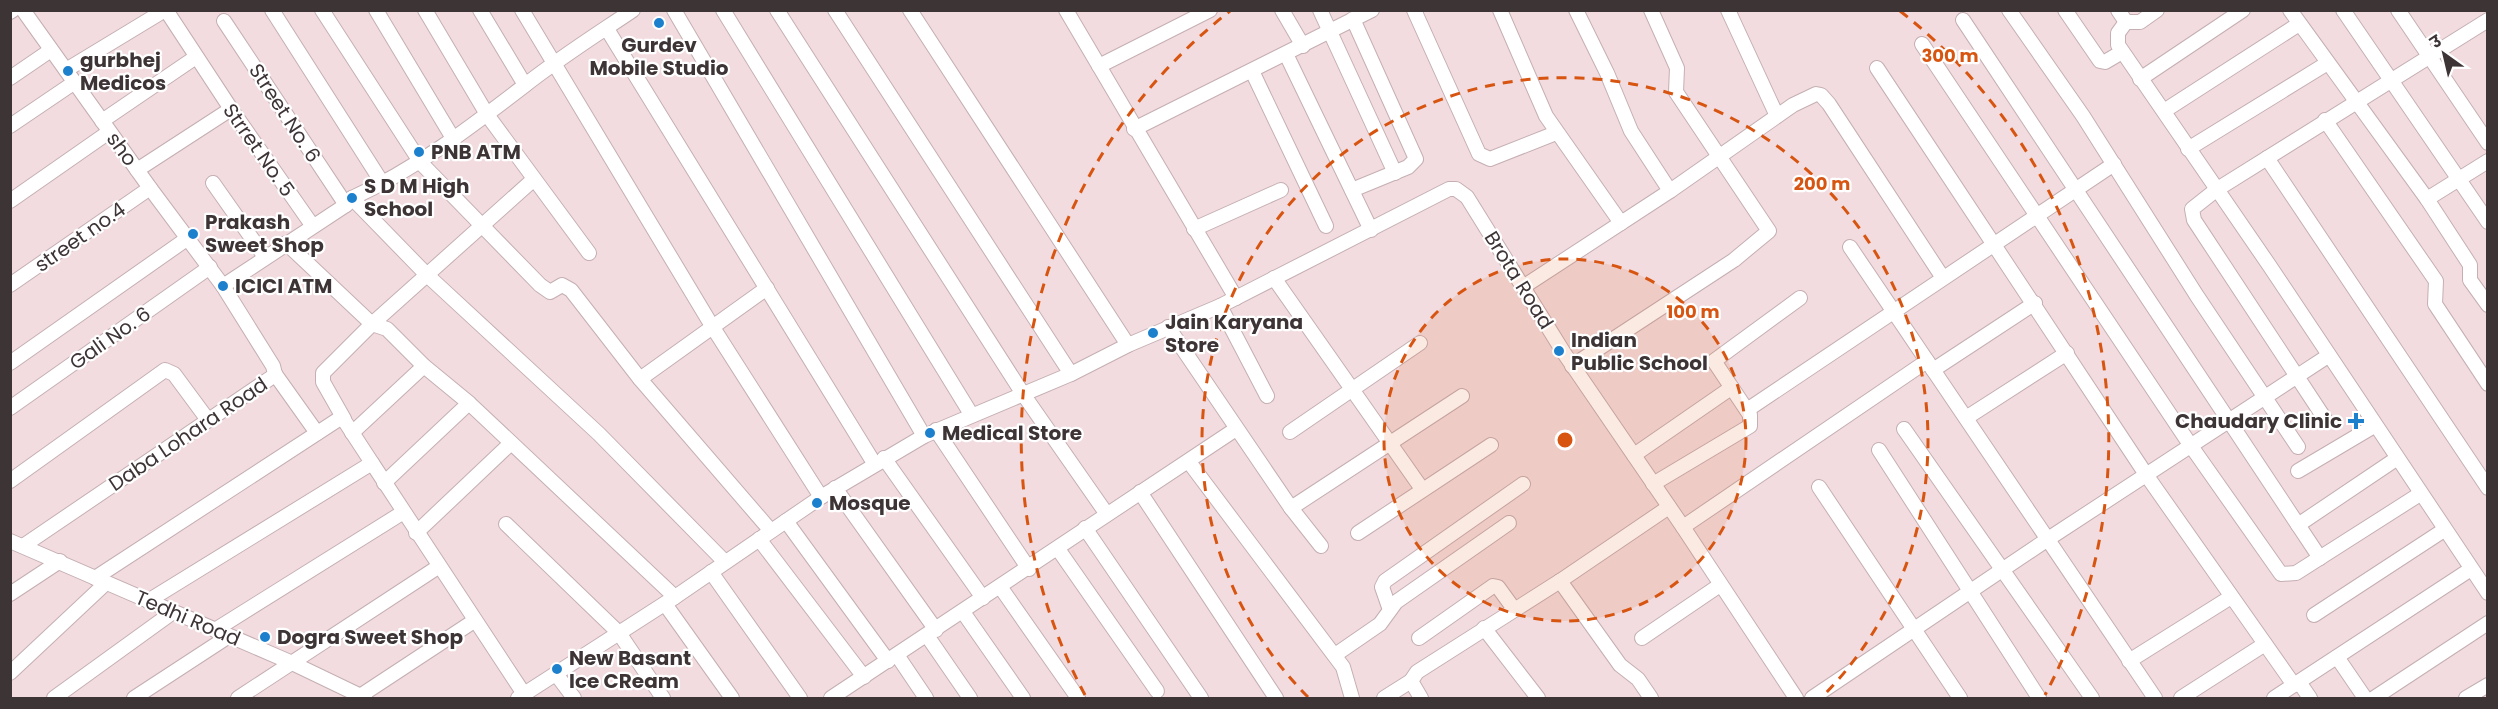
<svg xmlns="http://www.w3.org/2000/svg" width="2498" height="709" font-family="Poppins,'Noto Sans Devanagari',sans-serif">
<rect width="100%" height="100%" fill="#f2dcdf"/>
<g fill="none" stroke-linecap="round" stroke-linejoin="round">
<g stroke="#c5afb3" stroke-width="16">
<g id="minor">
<path d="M23 10 150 188 223 286"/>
<path d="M166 10 231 109 312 225"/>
<path d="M272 10 383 184"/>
<path d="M322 10 421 163 540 285 550 292 562 285 571 290 640 379 771 531"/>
<path d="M376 10 454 140"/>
<path d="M425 10 488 116 589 253"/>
<path d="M480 10 525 85"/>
<path d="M522 10 712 326 821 497"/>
<path d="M674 10 924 436"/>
<path d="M723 10 971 414"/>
<path d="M777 10 1023 394 1106 513"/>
<path d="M835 10 1071 374"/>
<path d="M910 10 1128 345"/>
<path d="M1066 10 1236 298"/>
<path d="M1282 10 1303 46"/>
<path d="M1320 10 1395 173"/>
<path d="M1414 10 1479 154 1490 159 1556 133"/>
<path d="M1500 10 1546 116 1621 223"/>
<path d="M1576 10 1607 73 1631 131 1670 191"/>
<path d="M1728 10 1777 116"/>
<path d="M2009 10 2083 116 2197 296 2298 447"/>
<path d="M2065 10 2100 61 2105 62 2122 52"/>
<path d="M2118 10 2126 22H2140L2157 10"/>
<path d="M2290 10 2427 199 2470 265V280L2488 305"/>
<path d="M2343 10 2488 222"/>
<path d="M2398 10 2488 143"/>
<path d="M10 12 13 10"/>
<path d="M1963 20C2083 198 2200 379 2320 558"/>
<path d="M224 21 346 205"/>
<path d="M2126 22 2118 33V45L2269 265 2488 593"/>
<path d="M607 29 874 463"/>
<path d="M1922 44 2191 446 2281 574 2296 573 2420 494"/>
<path d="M1286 54 1371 230"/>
<path d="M1099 66 1210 10"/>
<path d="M1877 68 2147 476 2294 685"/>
<path d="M66 70 165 10"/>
<path d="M1252 71 1326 226"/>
<path d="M10 78 51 50"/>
<path d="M2140 79 2243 10"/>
<path d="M2164 111 2299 24"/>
<path d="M2325 120 2436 281 2435 304 2488 384"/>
<path d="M102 121 196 57"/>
<path d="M10 126 75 82"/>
<path d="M1134 129 1372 10"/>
<path d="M2188 149 2326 64"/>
<path d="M2267 158 2488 488"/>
<path d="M137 170 231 109"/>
<path d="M213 183 265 257"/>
<path d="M1352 190 1408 167 1416 159 1353 19"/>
<path d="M352 198 427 275 599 434 725 562"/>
<path d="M2427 199 2488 161"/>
<path d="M10 201 109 132"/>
<path d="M1194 229 1281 190"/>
<path d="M286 243 372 324 387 329 424 366 469 403 675 597"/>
<path d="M1850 247 2155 698"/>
<path d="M1274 278 1422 489"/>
<path d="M10 285 150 188"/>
<path d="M1523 287 1670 191 1793 105 1816 94 1821 95 1829 104 1943 278"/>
<path d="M1220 306 1267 396"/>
<path d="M1168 327 1291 508 1321 546"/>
<path d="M10 363 188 238"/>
<path d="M1572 366 1734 260 1769 231 1676 92 1677 68 1651 10"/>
<path d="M1933 370 2035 303"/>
<path d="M275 374 317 433"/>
<path d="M640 379 767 288"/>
<path d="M10 408 210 267"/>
<path d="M1747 410 2114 164"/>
<path d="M1966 418 2067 353"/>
<path d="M344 419 323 382V373L372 324 534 179"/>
<path d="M2325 419 2194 220 2192 209 2216 190 2488 20"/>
<path d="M1904 429 2092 698"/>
<path d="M936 430 1029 569"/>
<path d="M1290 432 1420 343"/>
<path d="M352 433 424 366"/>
<path d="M1879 450 2039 698"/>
<path d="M1634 455 1731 388"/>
<path d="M884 458 983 598"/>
<path d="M1189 462 1343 667 1352 698"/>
<path d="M2298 471 2374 426"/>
<path d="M10 481 165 370 174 374 208 420"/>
<path d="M384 483 469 403"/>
<path d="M1653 484 1750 426V415L1714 361 1800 298"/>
<path d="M1819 487 1960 698"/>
<path d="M835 488 936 630"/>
<path d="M1140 492 1276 698"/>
<path d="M1291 508 1462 396"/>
<path d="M786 521 888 661"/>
<path d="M506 524 619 633 663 698"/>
<path d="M2298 525 2396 459"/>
<path d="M1683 527 1927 361"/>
<path d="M1085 528 1201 698"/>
<path d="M416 533 511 443"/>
<path d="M1358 533 1491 445"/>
<path d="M759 539 864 677"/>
<path d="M10 541 290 662 365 698"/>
<path d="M23 546 272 377 275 374 273 366 223 286 346 205 352 198C416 169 468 129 524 86 558 59 596 35 633 10"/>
<path d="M1058 549 1157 691"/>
<path d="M711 572 800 698"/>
<path d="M95 578 342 417 372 463"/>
<path d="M1560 581 1620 665 1638 679 1651 698"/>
<path d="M1001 588 1078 698"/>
<path d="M10 594 60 561"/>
<path d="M148 601 372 463 524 694"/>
<path d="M665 604 732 698"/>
<path d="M1390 610 1382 587 1385 581 1523 484"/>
<path d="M963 612 1023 698"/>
<path d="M2314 615 2444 530"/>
<path d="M1484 628 1538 698"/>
<path d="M215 630 402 513"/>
<path d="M928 637 970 698"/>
<path d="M1419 638 1493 586 1498 587 1514 609"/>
<path d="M1642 638 1720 585"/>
<path d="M897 655 926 698"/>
<path d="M1335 655 1380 624 1396 602 1509 523"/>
<path d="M2337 657 2365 698"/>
<path d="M2129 661 2231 597"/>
<path d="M10 673 106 583"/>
<path d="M556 674 574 698"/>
<path d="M2299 682 2310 698"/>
<path d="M54 698 173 612"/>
<path d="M134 698 229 636"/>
<path d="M238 698 438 567"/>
<path d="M357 698 474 621"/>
<path d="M518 698 675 597 821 497 924 436 1071 374 1128 345 1220 306 1449 189H1456L1467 197 1564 353 1683 527 1796 698"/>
<path d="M831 698 1236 429"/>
<path d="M1384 698 1411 681"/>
<path d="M1421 698 1411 681 1417 672 1560 581 1669 507"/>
<path d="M1812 698 2048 539 2328 356"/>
<path d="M2181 698 2265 644"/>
<path d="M2274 698 2471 569"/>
<path d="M2374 698 2488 623"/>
<path d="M2466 698 2488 685"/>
</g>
</g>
<use href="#minor" stroke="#fff" stroke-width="14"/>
</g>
<circle cx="1565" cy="440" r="181" fill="#d75510" fill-opacity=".12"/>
<g fill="none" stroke="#d75510" stroke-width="3" stroke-dasharray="10 8">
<circle cx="1565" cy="440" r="181"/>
<path d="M1308 697A363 363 0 1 1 1822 697"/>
<path d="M1085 695A544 544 0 0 1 1230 11M1900 11A544 544 0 0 1 2045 695"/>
</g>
<g fill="#1d80cc" stroke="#fff" stroke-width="2">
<circle cx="659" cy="23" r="6"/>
<circle cx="68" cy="71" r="6"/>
<circle cx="419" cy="152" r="6"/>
<circle cx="352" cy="198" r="6"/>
<circle cx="193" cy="234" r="6"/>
<circle cx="223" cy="286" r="6"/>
<circle cx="1153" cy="333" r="6"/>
<circle cx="1559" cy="351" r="6"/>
<path d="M2353 412h6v6h6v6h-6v6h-6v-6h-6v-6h6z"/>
<circle cx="930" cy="433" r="6"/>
<circle cx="817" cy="503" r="6"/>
<circle cx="265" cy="637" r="6"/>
<circle cx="557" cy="669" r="6"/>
</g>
<g text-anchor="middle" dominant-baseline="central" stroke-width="4.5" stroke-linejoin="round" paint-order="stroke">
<g font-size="20" font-weight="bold" fill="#3d3436" stroke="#fff" text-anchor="start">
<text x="659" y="45" text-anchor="middle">Gurdev<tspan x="659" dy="23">Mobile Studio</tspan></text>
<text x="80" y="60">gurbhej<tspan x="80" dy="23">Medicos</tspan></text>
<text x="431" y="152">PNB ATM</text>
<text x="364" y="186">S D M High<tspan x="364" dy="23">School</tspan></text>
<text x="205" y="222">Prakash<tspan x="205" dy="23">Sweet Shop</tspan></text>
<text x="235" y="286">ICICI ATM</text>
<text x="1165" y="322">Jain Karyana<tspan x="1165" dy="23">Store</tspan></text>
<text x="1571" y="340">Indian<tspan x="1571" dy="23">Public School</tspan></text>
<text x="2342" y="421" text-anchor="end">Chaudary Clinic</text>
<text x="942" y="433">Medical Store</text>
<text x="829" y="503">Mosque</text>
<text x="277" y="637">Dogra Sweet Shop</text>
<text x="569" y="658">New Basant<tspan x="569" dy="23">Ice CReam</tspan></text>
</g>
<g font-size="20" fill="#3d3436" stroke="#fff">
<text transform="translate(285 113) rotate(57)">Street No. 6</text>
<text transform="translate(122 149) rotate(54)">sho</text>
<text transform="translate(259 150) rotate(55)">Strret No. 5</text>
<text transform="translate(80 237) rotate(-35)">street no.4</text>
<text transform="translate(1519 280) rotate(58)">Brota Road</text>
<text transform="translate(110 338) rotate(-35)">Gali No. 6</text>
<text transform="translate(188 434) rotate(-34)">Daba Lohara Road</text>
<text transform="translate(188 618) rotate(23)">Tedhi Road</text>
</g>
</g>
<circle cx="1565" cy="440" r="9" fill="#d75510" stroke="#fff" stroke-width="3"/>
<g font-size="18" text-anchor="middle" font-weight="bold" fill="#d75510" stroke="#fff" stroke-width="4.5" stroke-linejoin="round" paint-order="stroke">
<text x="1950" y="62">300 m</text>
<text x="1822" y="190">200 m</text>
<text x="1693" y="318">100 m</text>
</g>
<rect width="2498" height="709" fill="none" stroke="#3d3436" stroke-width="24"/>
<g transform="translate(2444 54) rotate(326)" stroke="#ffffff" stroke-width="4.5" paint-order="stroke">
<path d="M0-4.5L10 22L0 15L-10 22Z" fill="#3d3436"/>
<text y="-9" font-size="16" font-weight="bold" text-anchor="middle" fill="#3d3436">उ</text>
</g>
</svg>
